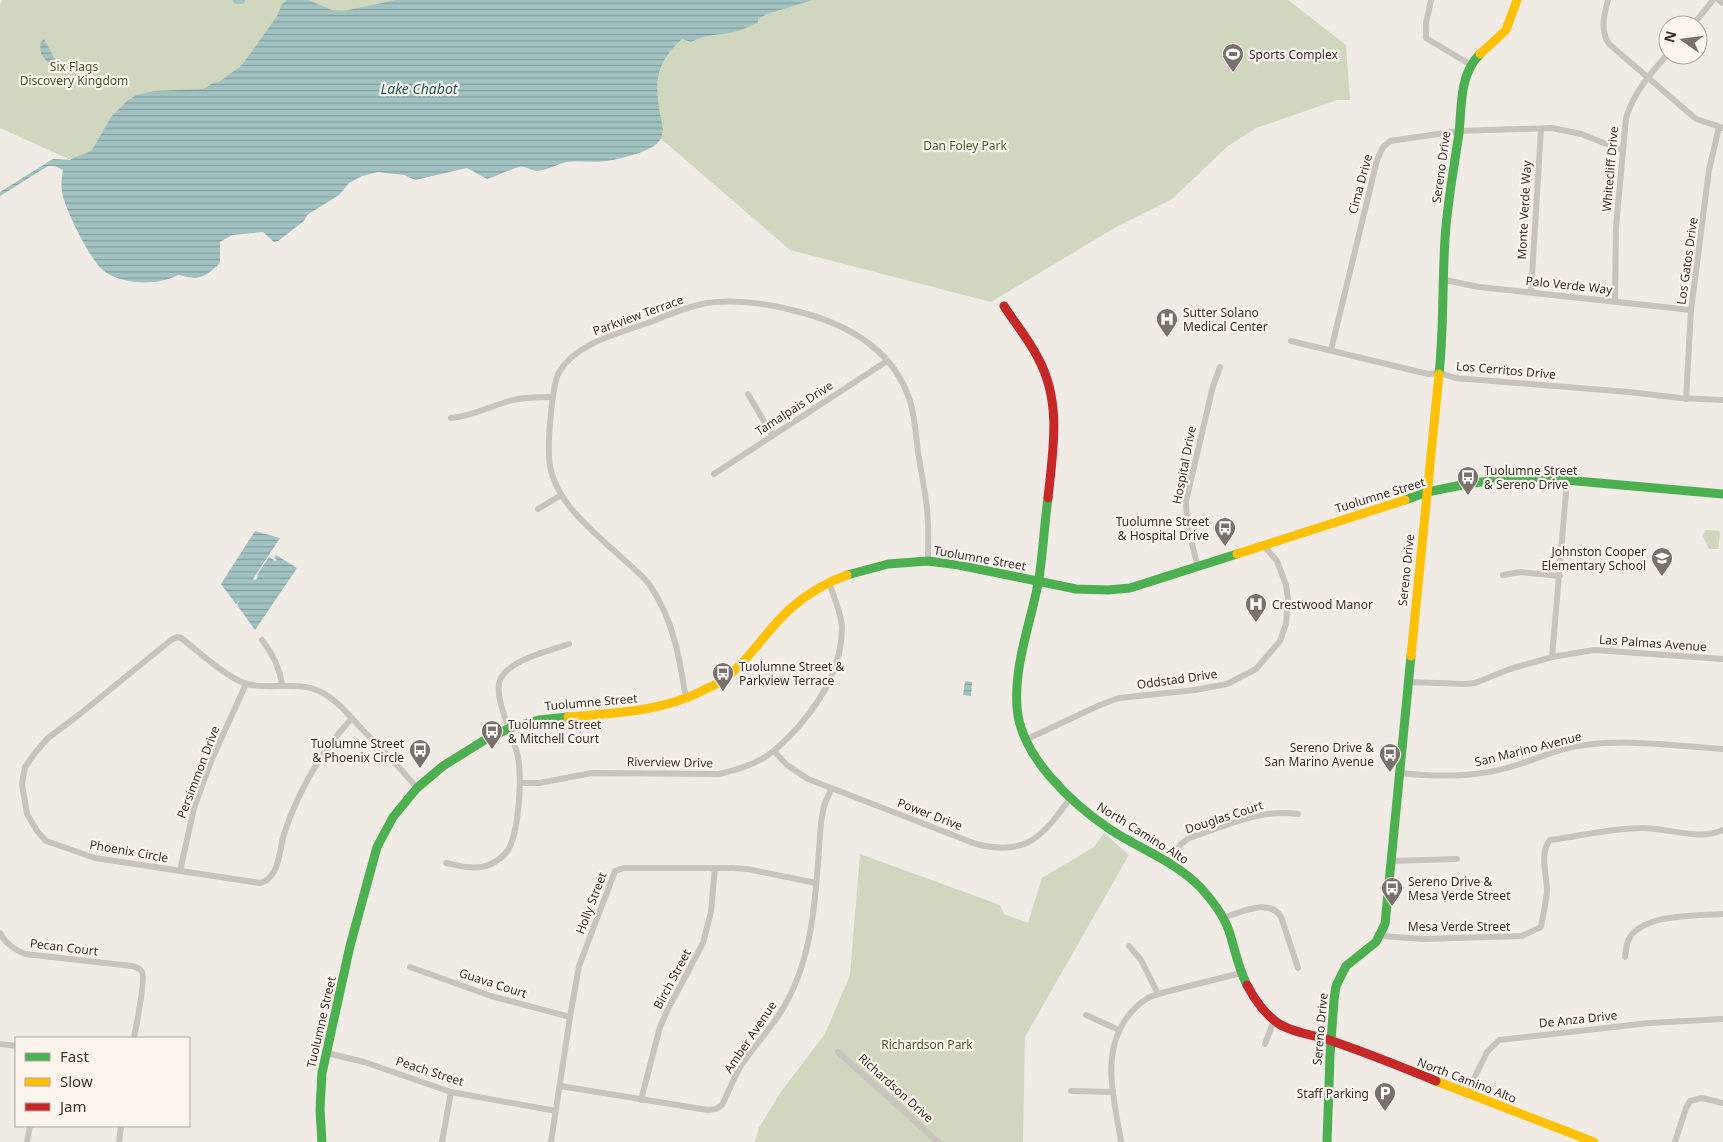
<svg xmlns="http://www.w3.org/2000/svg" width="1723" height="1142" font-family="'Noto Sans',sans-serif">
<defs>
<pattern id="water-rules" width="6" height="5" patternUnits="userSpaceOnUse" patternTransform="scale(1.25)"><rect width="6" height="5" fill="#a1c2c1"/><path d="M0 2.5h6" fill="none" stroke="#849e9d"/></pattern>
</defs>
<rect width="100%" height="100%" fill="#f0ebe5"/>
<g fill="#d1d6bf">
<path d="M2 0H409L238 91 78 163 0 128V6Z"/>
<path d="M700 0H1288L1346 45 1350 100H1337L1256 128 1228 146 1172 199 1116 227 991 302 790 250 615 99Z"/>
<path d="M1705 530 1719 531 1720 533 1718 549H1709L1703 536Z"/>
<path d="M1104 833 1129 855 1025 1037 1023 1142H755L759 1128 780 1093 825 1034 850 975 860 854 1000 905 1004 914 1028 923 1042 878 1094 847Z"/>
</g>
<g fill="url(#water-rules)">
<path d="M287 0H308L332 10 344 11 396 0H813L767 14 758 19V22C749 27 739 31 729 33 715 35 703 35 691 42L682 39C656 63 654 80 660 114 662 123 665 131 660 140 654 151 618 160 605 161 592 163 579 160 567 162 557 164 548 170 537 171 531 171 525 165 519 167 508 170 498 176 487 179L467 168 415 180 404 175 378 172 362 176 349 183 339 195 307 215 304 221 278 241 274 242 263 232 232 235 220 242V263C203 279 200 280 178 275 158 286 122 285 104 271 90 260 68 214 63 197 61 188 61 179 63 170L55 166H48L0 196V192L53 159 70 160C77 155 85 155 92 150L111 117 127 101 136 95 154 91 203 89 213 83 219 82 242 65 277 16 282 4Z"/>
<path d="M44 39 61 71 57 74 41 54 40 43Z"/>
<path d="M255 531 280 538 253 579 256 580 258 576 257 575 269 557 275 561 277 560 274 558 276 555 297 568 255 630 237 605 240 600 236 604 221 584Z"/>
<path d="M965 681 972 682 971 696 963 695Z"/>
</g>
<g fill="none" stroke-linecap="round" stroke-linejoin="round">
<path stroke="#a1c2c1" stroke-width="8" d="M237 0H241"/>
<g stroke="#c9c3be" stroke-width="6">
<path d="M1431 0 1426 23V38L1471 65"/>
<path d="M1608 0C1604 15 1600 30 1609 44L1696 119 1723 128"/>
<path d="M1719 0 1723 3"/>
<path d="M1693 25 1713 0"/>
<path d="M1445 280 1479 287 1691 310"/>
<path d="M1531 292 1541 129"/>
<path d="M1615 301 1616 227 1626 118C1634 92 1650 74 1668 54"/>
<path d="M1291 341 1428 374 1440 373 1455 378 1629 392 1680 398 1723 400"/>
<path d="M1331 350 1377 160 1383 147 1390 141 1459 131 1552 128 1581 134 1622 150"/>
<path d="M748 394 772 435"/>
<path d="M1686 399 1691 310 1709 170 1719 127"/>
<path d="M451 418C472 416 489 407 509 401 523 397 538 397 553 397"/>
<path d="M714 474 887 361"/>
<path d="M538 509 561 495"/>
<path d="M1198 567 1187 525 1186 501 1213 386 1220 367"/>
<path d="M1503 575 1520 572 1560 576"/>
<path d="M262 640C273 654 280 668 282 685"/>
<path d="M1552 657 1567 481"/>
<path d="M1408 682 1465 684 1475 683 1510 669 1552 657 1594 650 1723 659"/>
<path d="M686 699C680 661 674 621 651 587 646 579 638 573 632 567 601 537 550 503 549 456 548 440 552 384 559 372 578 341 622 333 653 321 670 314 689 306 707 303 736 299 764 303 792 310 843 322 893 347 910 401 915 417 916 436 918 452 921 471 925 490 927 509 929 526 928 544 928 561"/>
<path d="M352 718C321 752 298 791 284 834 279 850 280 878 260 883L95 858 46 841 37 831 27 814 22 784 25 767 35 753 48 738 80 714 171 640 177 637 181 638C198 651 228 679 247 684 271 690 296 681 319 691 336 699 347 713 359 726 379 746 399 766 417 788"/>
<path d="M1025 740 1100 705 1119 698 1195 690 1227 684 1256 669 1280 641 1286 624 1288 598 1286 585 1277 561 1263 545"/>
<path d="M774 751 787 765 808 779 976 844C1027 857 1043 836 1071 797"/>
<path d="M1399 773C1440 777 1480 778 1520 764 1539 758 1557 749 1578 746 1629 738 1672 746 1723 749"/>
<path d="M521 783H539L592 773 719 774C735 770 751 766 765 757 778 749 789 737 799 726 823 698 842 666 842 627 841 612 834 597 829 583"/>
<path d="M1391 861 1457 859"/>
<path d="M446 863C461 866 476 871 491 864 497 861 504 856 508 850 519 832 522 778 518 757 514 736 493 698 500 680 508 660 549 651 569 644"/>
<path d="M1168 863 1181 844 1189 838C1223 827 1261 808 1298 814"/>
<path d="M180 871 194 808 211 761 246 684"/>
<path d="M1222 918C1240 913 1269 897 1281 917L1298 968"/>
<path d="M0 933C6 944 14 949 25 954L132 966C136 967 140 968 142 972 146 979 136 1027 134 1038"/>
<path d="M1382 936 1423 939 1522 936 1541 927C1543 915 1546 903 1547 891 1547 875 1539 853 1550 840 1581 836 1612 828 1642 828 1668 828 1699 841 1723 830"/>
<path d="M1129 946 1141 960 1158 994"/>
<path d="M1625 957C1626 952 1626 946 1628 941 1640 913 1697 916 1723 914"/>
<path d="M410 967 491 996 570 1017"/>
<path d="M1086 1015 1119 1030"/>
<path d="M0 1044 16 1046"/>
<path d="M1265 1044 1274 1020"/>
<path d="M838 1052 938 1142"/>
<path d="M327 1053 364 1062 451 1092 556 1111"/>
<path d="M560 1086 708 1110 716 1109 722 1105C729 1091 734 1077 742 1064 756 1044 773 1026 785 1005 816 951 816 883 821 822L824 806 831 789"/>
<path d="M1071 1091 1113 1092"/>
<path d="M1467 1093 1487 1052 1499 1040 1649 1023 1723 1019"/>
<path d="M641 1100 660 1027 667 1011 703 943 711 912 715 868"/>
<path d="M27 1142 30 1126"/>
<path d="M119 1142 121 1126"/>
<path d="M442 1142 451 1092"/>
<path d="M551 1142 570 1017 579 966 615 871 624 868H733L747 869 816 883"/>
<path d="M1121 1142C1115 1102 1101 1059 1124 1022 1130 1012 1138 1004 1148 998 1158 993 1170 991 1181 988 1201 983 1221 978 1241 973"/>
<path d="M1675 1142 1686 1108 1690 1101 1702 1098 1723 1103"/>
</g>
<g stroke="#4caf50" stroke-width="9">
<path d="M1439 374C1444 329 1442 284 1445 239 1447 204 1454 168 1459 133 1462 105 1459 75 1480 54"/>
<path d="M1048 498C1044 526 1043 556 1038 584 1030 624 1014 666 1017 707 1020 756 1072 804 1111 830 1140 849 1176 862 1200 887 1212 900 1223 914 1229 931 1235 949 1238 968 1247 985"/>
<path d="M1405 500 1427 492 1472 483 1531 477 1723 494"/>
<path d="M847 575 888 564 928 561 959 565 1076 589 1108 590 1130 588 1237 554"/>
<path d="M322 1142 320 1109 322 1073 350 946 377 847 393 817 417 788 443 766 483 741 510 728 539 720 568 717"/>
<path d="M1327 1142 1330 1056 1334 1000 1336 986 1346 966 1376 942 1385 924 1411 656"/>
</g>
<g stroke="#ffc107" stroke-width="9">
<path d="M1480 54 1506 30 1517 0"/>
<path d="M1237 554 1405 500"/>
<path d="M1411 656 1439 374"/>
<path d="M568 717C615 713 660 712 702 691 709 687 717 685 723 680 750 660 766 630 791 608 807 594 827 582 847 575"/>
<path d="M1436 1081 1594 1142"/>
</g>
<g stroke="#c62828" stroke-width="9">
<path d="M1004 306C1015 323 1029 340 1038 358 1062 402 1053 450 1048 498"/>
<path d="M1247 985C1254 999 1267 1017 1281 1025 1297 1034 1316 1035 1332 1041 1367 1053 1402 1067 1436 1081"/>
</g>
</g>
<defs>
<g id="stadium-pin" transform="scale(1.125)"><path d="M0 17L-7.5 6A9.5 9.5 0 1 1 7.5 6Z" fill="#7a716c" stroke="#fbf5ee"/><path d="M0-5a6.5 5 0 1 0 0 10a6.5 5 0 1 0 0-10ZM-3.5-1.8h7v3.6h-7Z" fill="#fff"/></g>
<g id="hospital-pin" transform="scale(1.125)"><path d="M0 17L-7.5 6A9.5 9.5 0 1 1 7.5 6Z" fill="#7a716c" stroke="#fbf5ee"/><path d="M-5-5h3v3.5h4V-5h3V5h-3V1.5h-4V5h-3Z" fill="#fff"/></g>
<g id="bus-pin" transform="scale(1.125)"><path d="M0 17L-7.5 6A9.5 9.5 0 1 1 7.5 6Z" fill="#7a716c" stroke="#fbf5ee"/><path d="M-5-6H5V4H4V6H2V4H-2V6H-4V4H-5ZM-3.5-4V0h7V-4ZM-3.5 1.2v1.5H-2V1.2ZM2 1.2v1.5H3.5V1.2Z" fill="#fff"/></g>
<g id="school-pin" transform="scale(1.125)"><path d="M0 17L-7.5 6A9.5 9.5 0 1 1 7.5 6Z" fill="#7a716c" stroke="#fbf5ee"/><path d="M0-5L7-2L0 1L-7-2ZM-4 1L0 2.5L4 1V4Q0 6-4 4Z" fill="#fff"/></g>
<g id="parking-pin" transform="scale(1.125)"><path d="M0 17L-7.5 6A9.5 9.5 0 1 1 7.5 6Z" fill="#7a716c" stroke="#fbf5ee"/><path d="M-3.5-5.5H1a3.5 3.5 0 0 1 0 7H-1V5.5H-3.5ZM-1-3.4V-.6H.8a1.4 1.4 0 0 0 0-2.8Z" fill="#fff"/></g>
</defs>
<g fill-rule="evenodd">
<use href="#stadium-pin" x="1233" y="54"/>
<use href="#hospital-pin" x="1167" y="319"/>
<use href="#bus-pin" x="1468" y="477"/>
<use href="#bus-pin" x="1225" y="528"/>
<use href="#school-pin" x="1662" y="558"/>
<use href="#hospital-pin" x="1256" y="604"/>
<use href="#bus-pin" x="723" y="673"/>
<use href="#bus-pin" x="492" y="731"/>
<use href="#bus-pin" x="420" y="750"/>
<use href="#bus-pin" x="1390" y="754"/>
<use href="#bus-pin" x="1392" y="888"/>
<use href="#parking-pin" x="1385" y="1093"/>
</g>
<g text-anchor="middle" dominant-baseline="central" stroke-width="4.5" stroke-linejoin="round" paint-order="stroke">
<g font-size="12" fill="#3b302b" stroke="#fbf5ee" text-anchor="start">
<text x="1249" y="54">Sports Complex</text>
<text x="1183" y="312">Sutter Solano<tspan x="1183" dy="14">Medical Center</tspan></text>
<text x="1484" y="470">Tuolumne Street<tspan x="1484" dy="14">&amp; Sereno Drive</tspan></text>
<text x="1209" y="521" text-anchor="end">Tuolumne Street<tspan x="1209" dy="14">&amp; Hospital Drive</tspan></text>
<text x="1646" y="551" text-anchor="end">Johnston Cooper<tspan x="1646" dy="14">Elementary School</tspan></text>
<text x="1272" y="604">Crestwood Manor</text>
<text x="739" y="666">Tuolumne Street &amp;<tspan x="739" dy="14">Parkview Terrace</tspan></text>
<text x="508" y="724">Tuolumne Street<tspan x="508" dy="14">&amp; Mitchell Court</tspan></text>
<text x="404" y="743" text-anchor="end">Tuolumne Street<tspan x="404" dy="14">&amp; Phoenix Circle</tspan></text>
<text x="1374" y="747" text-anchor="end">Sereno Drive &amp;<tspan x="1374" dy="14">San Marino Avenue</tspan></text>
<text x="1408" y="881">Sereno Drive &amp;<tspan x="1408" dy="14">Mesa Verde Street</tspan></text>
<text x="1369" y="1093" text-anchor="end">Staff Parking</text>
</g>
<g font-size="12" fill="#4a5a2e" stroke="#fbf5ee">
<text x="74" y="66">Six Flags<tspan x="74" dy="14">Discovery Kingdom</tspan></text>
<text x="965" y="145">Dan Foley Park</text>
<text x="927" y="1044">Richardson Park</text>
</g>
<g font-size="12" fill="#3b302b" stroke="#fbf5ee">
<text transform="translate(1441 167) rotate(-82)">Sereno Drive</text>
<text transform="translate(1610 169) rotate(-85)">Whitecliff Drive</text>
<text transform="translate(1360 184) rotate(-75)">Cima Drive</text>
<text transform="translate(1524 210) rotate(-87)">Monte Verde Way</text>
<text transform="translate(1687 261) rotate(-82)">Los Gatos Drive</text>
<text transform="translate(1569 285) rotate(6)">Palo Verde Way</text>
<text transform="translate(638 315) rotate(-20)">Parkview Terrace</text>
<text transform="translate(1506 370) rotate(5)">Los Cerritos Drive</text>
<text transform="translate(794 408) rotate(-33)">Tamalpais Drive</text>
<text transform="translate(1184 465) rotate(-79)">Hospital Drive</text>
<text transform="translate(1380 495) rotate(-17)">Tuolumne Street</text>
<text transform="translate(980 558) rotate(10)">Tuolumne Street</text>
<text transform="translate(1406 570) rotate(-84)">Sereno Drive</text>
<text transform="translate(1653 643) rotate(4)">Las Palmas Avenue</text>
<text transform="translate(1177 679) rotate(-8)">Oddstad Drive</text>
<text transform="translate(591 702) rotate(-5)">Tuolumne Street</text>
<text transform="translate(1528 749) rotate(-14)">San Marino Avenue</text>
<text transform="translate(670 762) rotate(1)">Riverview Drive</text>
<text transform="translate(198 772) rotate(-69)">Persimmon Drive</text>
<text transform="translate(930 814) rotate(21)">Power Drive</text>
<text transform="translate(1224 817) rotate(-18)">Douglas Court</text>
<text transform="translate(1143 833) rotate(32)">North Camino Alto</text>
<text transform="translate(129 851) rotate(10)">Phoenix Circle</text>
<text transform="translate(591 903) rotate(-69)">Holly Street</text>
<text x="1459" y="926">Mesa Verde Street</text>
<text transform="translate(64 947) rotate(7)">Pecan Court</text>
<text transform="translate(672 979) rotate(-62)">Birch Street</text>
<text transform="translate(493 983) rotate(18)">Guava Court</text>
<text transform="translate(1578 1019) rotate(-6)">De Anza Drive</text>
<text transform="translate(321 1022) rotate(-77)">Tuolumne Street</text>
<text transform="translate(1320 1029) rotate(-85)">Sereno Drive</text>
<text transform="translate(750 1037) rotate(-56)">Amber Avenue</text>
<text transform="translate(430 1071) rotate(18)">Peach Street</text>
<text transform="translate(1467 1080) rotate(21)">North Camino Alto</text>
<text transform="translate(896 1088) rotate(42)">Richardson Drive</text>
</g>
<g font-size="14" font-style="italic" fill="#1f5a5e" stroke="#fbf5ee">
<text x="419" y="88">Lake Chabot</text>
</g>
</g>
<rect x="15" y="1037" width="175" height="90" fill="#fbf5ee" stroke="#aea6a0"/>
<rect x="25" y="1053" width="25" height="8" fill="#4caf50" stroke="#aea6a0"/>
<text x="60" y="1062" font-size="15" fill="#3b302b">Fast</text>
<rect x="25" y="1078" width="25" height="8" fill="#ffc107" stroke="#aea6a0"/>
<text x="60" y="1087" font-size="15" fill="#3b302b">Slow</text>
<rect x="25" y="1103" width="25" height="8" fill="#c62828" stroke="#aea6a0"/>
<text x="60" y="1112" font-size="15" fill="#3b302b">Jam</text>
<g transform="translate(1683 40) rotate(284)"><circle r="24" fill="#fbf5ee" stroke="#aea6a0"/>
<path d="M0-4L9 19L0 12L-9 19Z" fill="#7a716c"/>
<text y="-8" font-size="14" font-weight="bold" text-anchor="middle" fill="#3b302b">N</text>
</g>
</svg>
